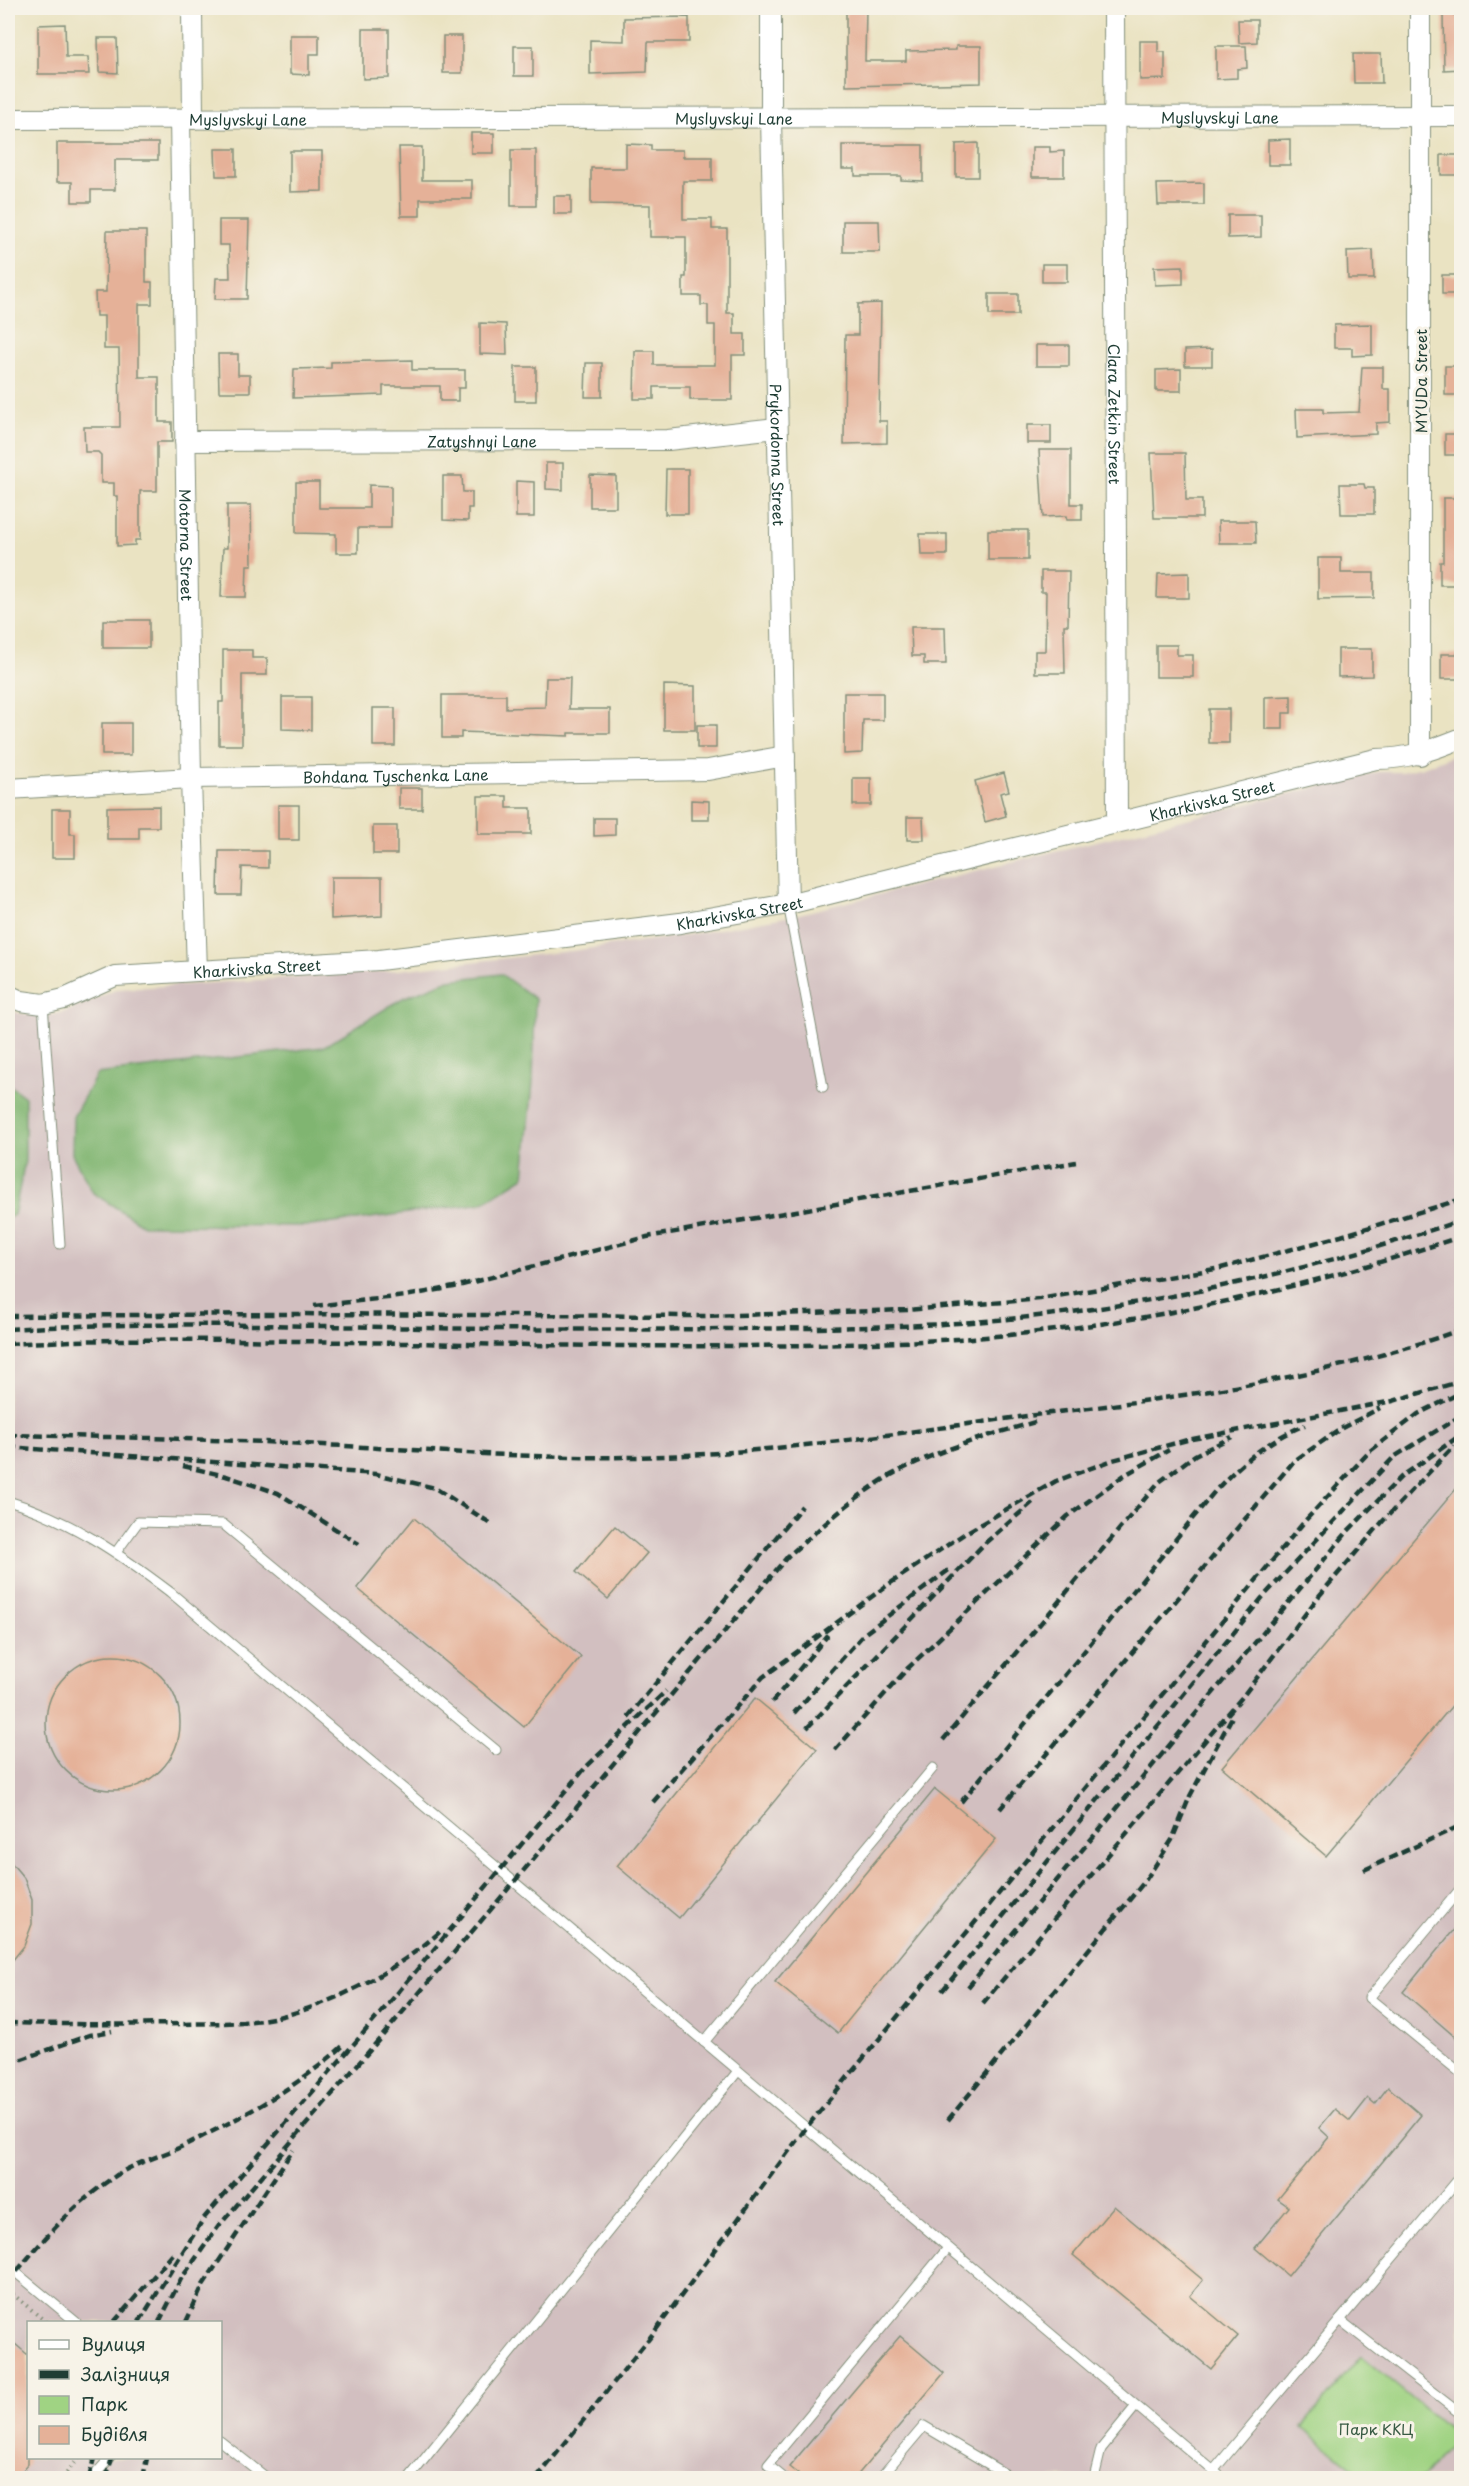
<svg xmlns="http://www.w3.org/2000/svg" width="1469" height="2486" font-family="'Playpen Sans',sans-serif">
<rect width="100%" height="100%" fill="#f7f3e8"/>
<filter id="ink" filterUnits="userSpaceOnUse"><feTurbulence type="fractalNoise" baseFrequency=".0167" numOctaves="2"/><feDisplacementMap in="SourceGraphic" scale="12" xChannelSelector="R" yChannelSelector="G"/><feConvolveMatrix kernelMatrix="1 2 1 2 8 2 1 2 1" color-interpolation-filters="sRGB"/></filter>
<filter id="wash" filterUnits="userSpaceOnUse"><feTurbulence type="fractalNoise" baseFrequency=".008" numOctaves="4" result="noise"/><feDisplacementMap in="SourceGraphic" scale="24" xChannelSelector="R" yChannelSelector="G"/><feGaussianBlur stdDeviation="1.35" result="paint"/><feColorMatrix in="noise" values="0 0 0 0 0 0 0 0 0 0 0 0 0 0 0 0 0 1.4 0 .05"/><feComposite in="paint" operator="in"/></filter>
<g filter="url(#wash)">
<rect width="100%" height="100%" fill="#eae3c2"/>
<path fill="#d2bfc0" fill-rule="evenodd" d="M1461 752V2478H8V1009L18 1013 44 1017 68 1011 118 989 380 972 571 951 682 936 791 916 1378 772H1401L1423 767ZM28 2322H220V2458H28Z"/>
<path fill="#a0d383" stroke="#60885c" stroke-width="1.5" d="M1361 2356 1457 2436 1422 2478H1365L1302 2427Z"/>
<g fill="#80b571" stroke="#507952" stroke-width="1.5">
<path d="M501 974 535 999 533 1082 524 1177 482 1203 311 1226 143 1225 93 1193 72 1154 73 1117 97 1074 323 1047 403 998 449 980Z"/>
<path d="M8 1084 25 1097V1161L14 1215 8 1217Z"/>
</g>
<g id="blocks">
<g fill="#e5b198">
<path d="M846 8H866L865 61H906V51L956 50V46H981V83L846 86Z"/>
<path d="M1443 15H1461V69L1444 70Z"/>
<path d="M689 17V42H648L647 72 590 74V40L624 41V18Z"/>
<path d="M1238 20H1257V42L1239 43Z"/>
<path d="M65 24 66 57H88L89 74H38V25Z"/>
<path d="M363 29H389V78L363 79Z"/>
<path d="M290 35H319V54H309V75L290 74Z"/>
<rect x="443" y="36" width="19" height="37"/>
<path d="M98 38H117L118 73 99 72Z"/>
<path d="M1140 41H1158V52H1165V79L1140 80Z"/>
<rect x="514" y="46" width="19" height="30"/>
<path d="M1216 46H1246L1247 68 1237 69V78L1216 79Z"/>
<path d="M1353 54H1381L1382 83H1354Z"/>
<rect x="471" y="133" width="23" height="20"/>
<path d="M1290 139V165H1268V140Z"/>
<path d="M57 143H158V160H115V190H91V202H72V182H57Z"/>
<path d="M978 143V177H956V144Z"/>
<path d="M626 144 651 145V150H683V157H712V181H683V219H712V229H727V313H734V334H745V355H732V400H690V387H654V399H634L635 351H654V365H715V325H708V305H701V296H683V277H686V237H650V205L591 204V168H626Z"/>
<path d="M842 145H923V181L901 180V176H855V169H842Z"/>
<path d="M399 147H422V180H472V199H420V216H401Z"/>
<path d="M1032 147H1050V152L1064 151V177H1032Z"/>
<path d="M215 149H236V176H216Z"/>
<rect x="511" y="150" width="25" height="56"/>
<path d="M290 151H322V191L290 192Z"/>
<rect x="1441" y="155" width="20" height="20"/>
<path d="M1204 183V205H1158L1157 184Z"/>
<rect x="554" y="196" width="17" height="18"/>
<path d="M1228 215H1261V237L1228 238Z"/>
<path d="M219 220H249L247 299H215L216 278H230L229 245H219Z"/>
<path d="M843 221H879L880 252H843Z"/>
<path d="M107 231H146V282H152V304H139V377H159V422H172V442H157V491H140V540H135V545L117 546V496H114V483H101V455L98 452H85L84 427H120L119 349H104V316H96L95 292H106Z"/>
<path d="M1373 250 1374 279H1348L1347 251Z"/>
<rect x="1042" y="264" width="25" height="18"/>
<path d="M1183 266V284L1155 285 1154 267Z"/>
<rect x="1442" y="275" width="19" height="19"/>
<rect x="989" y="294" width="29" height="21"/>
<path d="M881 303 879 421H887V443L844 444 845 335H858V304Z"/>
<path d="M480 323 506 324 507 355 480 354Z"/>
<path d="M1372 324V355L1352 356V348H1334V325Z"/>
<rect x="1036" y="345" width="33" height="21"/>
<path d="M1212 349V366H1185V350Z"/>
<path d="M218 354H238V375H250V392H219Z"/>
<path d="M412 360V370H465V388H458V401H440V386H383V395L293 398 294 369 331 368V362Z"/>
<path d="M586 363H602V397H585Z"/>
<rect x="1445" y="366" width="16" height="29"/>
<rect x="515" y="367" width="21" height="34"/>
<path d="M1362 367H1383V389H1390V422L1376 423V434L1297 438 1296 409H1323V413L1359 412Z"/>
<path d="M1181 369V391H1156V370Z"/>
<rect x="1027" y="425" width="24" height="18"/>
<rect x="1445" y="434" width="16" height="21"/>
<path d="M1039 450H1071V504H1082V520H1067L1066 516 1043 517Z"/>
<path d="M1151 453H1185L1186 500H1202V518H1154Z"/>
<path d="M546 463H563V490L546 489Z"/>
<path d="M666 469H688V514H665Z"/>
<path d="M590 475 616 476V507H590Z"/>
<path d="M443 476H462L463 492H472V508H468V521L443 520Z"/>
<path d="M516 481 534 482V517H516Z"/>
<path d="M296 482H319V508H369V485L391 486V528H358V553H336V534L296 533Z"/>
<path d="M1340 484H1364L1365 488H1374V514H1341Z"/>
<path d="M1443 498H1461V585H1440V562H1443Z"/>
<path d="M227 505H251L252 565H247L246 597H221L223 548H227Z"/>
<path d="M1218 521H1255L1256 543H1219Z"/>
<rect x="988" y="530" width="40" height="30"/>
<path d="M920 534H947V555H921Z"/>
<path d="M1318 558H1341V573H1374V598L1318 599Z"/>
<path d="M1041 571H1069L1068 625H1064L1065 673H1035V651H1045L1046 592H1041Z"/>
<path d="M1189 573V598H1157L1158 574Z"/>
<rect x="103" y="620" width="46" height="28"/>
<path d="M911 627H945L946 664H924V656H912Z"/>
<path d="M1156 645H1177V655H1193V677H1156Z"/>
<path d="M1338 649H1372V676L1338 677Z"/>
<path d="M223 650H252V658H267V675H242V745H219V702H223Z"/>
<rect x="1441" y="654" width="20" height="25"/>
<path d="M546 678H570L569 709H610V733H569V736L461 732V738H442V695H506V708L545 707Z"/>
<path d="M664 685 695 686V730H664Z"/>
<path d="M844 693H883V720H863L862 753 844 754Z"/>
<path d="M1291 696V713H1283V729H1265V697Z"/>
<path d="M282 697H311V730L282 729Z"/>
<rect x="373" y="708" width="22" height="38"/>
<rect x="1209" y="709" width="20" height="34"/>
<rect x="102" y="723" width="29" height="32"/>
<rect x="697" y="725" width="19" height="23"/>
<path d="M1004 773 1009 791 1000 793 1006 816 985 822 975 781Z"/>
<rect x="853" y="778" width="18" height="27"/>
<rect x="399" y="788" width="23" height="21"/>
<path d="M478 796H507V808H531V834H478Z"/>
<path d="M691 800 709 801V820H691Z"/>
<rect x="278" y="805" width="21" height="35"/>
<path d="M159 806V827H139V839H107V807Z"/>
<path d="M52 809H70V834H75V858H52Z"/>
<path d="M907 817H923L924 840H907Z"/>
<path d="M594 818H615V835L594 836Z"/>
<rect x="373" y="826" width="24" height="28"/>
<path d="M219 851H268V868L242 867 241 895H218Z"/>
<path d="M331 877H382V916L331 919Z"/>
<path d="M1461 1483V1695L1326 1856 1222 1767Z"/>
<path d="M414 1518 581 1657 524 1727 357 1588Z"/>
<path d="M615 1526 647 1553 608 1599 576 1572Z"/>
<circle cx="113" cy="1723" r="67"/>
<path d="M755 1698 817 1749 679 1918 617 1866Z"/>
<path d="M935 1789 996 1839 838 2033 775 1982Z"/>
<path d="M8 1859 24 1878 32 1900V1924L24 1946 8 1966Z"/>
<path d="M1461 1921V2042L1403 1992Z"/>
<path d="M1388 2087 1421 2115 1288 2276 1255 2248 1289 2207 1278 2199 1329 2137 1319 2128 1335 2109 1350 2121 1368 2098 1375 2104Z"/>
<path d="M1114 2206 1203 2280 1190 2296 1238 2336 1211 2369 1073 2255Z"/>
<path d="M900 2336 944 2373 855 2478H803L789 2467Z"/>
<path d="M8 2338 28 2355V2464L17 2478H8Z"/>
</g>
</g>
</g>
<g filter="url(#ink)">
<use href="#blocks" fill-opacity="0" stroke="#84907b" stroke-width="1.5"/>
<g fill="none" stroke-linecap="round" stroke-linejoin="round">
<g stroke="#84907b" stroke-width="11">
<g id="lane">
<path d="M788 904 823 1087"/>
<path d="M43 1004 60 1244"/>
<path d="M8 1501C69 1519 120 1554 170 1592L1222 2478"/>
<path d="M117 1551 138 1522 223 1524 496 1750"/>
<path d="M1462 1887 1369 1998 1462 2074"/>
<path d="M704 2042 933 1768"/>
<path d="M8 2266 76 2322"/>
<path d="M1340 2320 1462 2415"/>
<path d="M220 2441 267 2478"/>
<path d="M1213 2471 1462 2175"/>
<path d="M92 2478 110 2458"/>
<path d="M409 2478 738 2071"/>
<path d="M784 2478 768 2465 948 2248"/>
<path d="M880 2478 924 2426 1012 2478"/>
<path d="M1094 2478 1101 2449 1136 2406"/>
</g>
</g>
<g stroke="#84907b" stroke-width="22">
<g id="street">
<path d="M192 8 193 119"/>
<path id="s1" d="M771 8V118L788 904"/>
<path id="s2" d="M1114 8 1117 821"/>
<path id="s3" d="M8 119 1462 116"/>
<path id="s4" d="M180 119 191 778 197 971"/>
<path id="s5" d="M185 441 668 440 777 428"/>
<path d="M1420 755V8"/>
<path id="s6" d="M8 789 191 778 708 770 785 756"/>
<path id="s7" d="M8 995 21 1001 43 1004 64 999 115 976 379 960 680 923 788 904 1376 759C1408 759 1432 750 1462 738"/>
</g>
</g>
<g stroke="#84907b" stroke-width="4" stroke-dasharray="1.5 4.5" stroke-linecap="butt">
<path d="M8 2290 46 2322"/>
<path d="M63 2478 78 2458"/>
</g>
<use href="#lane" stroke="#fff" stroke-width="9"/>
<use href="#street" stroke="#fff" stroke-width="20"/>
<g stroke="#1f3d34" stroke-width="4.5" stroke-dasharray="9 4.5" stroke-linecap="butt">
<path d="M314 1306 405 1296 454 1287 647 1237 1076 1162"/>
<path d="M8 1316 280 1314 704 1316 907 1310 1040 1299 1221 1268 1341 1236 1462 1199"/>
<path d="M8 1329C133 1322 258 1325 383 1327 499 1330 614 1330 729 1329 805 1328 882 1328 958 1323 1129 1312 1299 1275 1462 1220"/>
<path d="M8 1344C140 1336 273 1341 405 1343 589 1346 774 1350 958 1339 1128 1328 1300 1291 1462 1236"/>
<path d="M8 1435C113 1437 219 1439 324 1445 444 1451 565 1462 685 1455 807 1449 930 1428 1051 1413 1190 1395 1329 1378 1462 1329"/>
<path d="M8 1447 376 1474 435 1488 490 1523"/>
<path d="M183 1466 226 1476 278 1493 359 1544"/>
<path d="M772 1702 828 1635"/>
<path d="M794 1713 864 1634 950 1569"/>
<path d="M628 1717 802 1506"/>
<path d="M807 1728 984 1544 1034 1501"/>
<path d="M943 1740 1158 1483 1195 1455 1232 1437"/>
<path d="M835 1750 907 1669 1068 1516 1123 1476 1169 1450"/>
<path d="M653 1802 763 1677 889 1584 967 1532 1056 1481 1113 1460 1187 1440 1393 1401 1462 1381"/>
<path d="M961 1802 1215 1491C1242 1462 1268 1440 1305 1425"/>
<path d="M1000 1809 1294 1461 1342 1428 1380 1408"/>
<path d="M1364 1870 1462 1825"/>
<path d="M968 1987 1348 1531 1401 1477 1462 1434"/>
<path d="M942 1991 1262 1598 1394 1457 1462 1415"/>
<path d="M983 2003 1243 1696 1319 1596 1383 1521 1454 1446"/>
<path d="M8 2023C65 2024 124 2025 181 2024 211 2023 243 2024 273 2018 330 2007 399 1969 442 1930"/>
<path d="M8 2064 90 2035 112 2031"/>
<path d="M948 2120 1145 1881 1172 1840 1190 1796 1232 1717"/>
<path d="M8 2282C40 2243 72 2205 114 2177 135 2162 163 2156 185 2145 241 2118 298 2087 344 2045"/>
<path d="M114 2322 173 2254"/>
<path d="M139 2322 204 2218 390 2002 586 1767 666 1691"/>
<path d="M159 2322 181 2279 218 2227 487 1914 788 1556C821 1528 855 1495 893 1474 938 1450 986 1436 1035 1422"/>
<path d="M186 2322 203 2285 293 2150"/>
<path d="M89 2478 94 2458"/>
<path d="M106 2478 112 2458"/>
<path d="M143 2478 147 2458"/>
<path d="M537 2478 652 2335 806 2128 1304 1522 1370 1451 1418 1414 1462 1392"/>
</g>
</g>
</g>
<g text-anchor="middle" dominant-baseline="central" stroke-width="6" stroke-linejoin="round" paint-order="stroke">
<g font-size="15" fill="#1f3d34" stroke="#f7f3e8">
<text stroke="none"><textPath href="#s3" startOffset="726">Myslyvskyi Lane</textPath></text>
<text stroke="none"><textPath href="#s3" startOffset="1212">Myslyvskyi Lane</textPath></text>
<text stroke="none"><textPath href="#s3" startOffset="240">Myslyvskyi Lane</textPath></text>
<text transform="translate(1420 381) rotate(-90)">MYUDa Street</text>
<text stroke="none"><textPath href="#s2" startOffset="406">Clara Zetkin Street</textPath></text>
<text stroke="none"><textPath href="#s5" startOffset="297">Zatyshnyi Lane</textPath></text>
<text stroke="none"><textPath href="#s1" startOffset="447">Prykordonna Street</textPath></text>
<text stroke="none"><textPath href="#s4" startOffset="426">Motorna Street</textPath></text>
<text stroke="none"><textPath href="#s6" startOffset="388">Bohdana Tyschenka Lane</textPath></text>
<text stroke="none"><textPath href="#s7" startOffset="1228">Kharkivska Street</textPath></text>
<text stroke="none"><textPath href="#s7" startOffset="742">Kharkivska Street</textPath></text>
<text stroke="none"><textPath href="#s7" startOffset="256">Kharkivska Street</textPath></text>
</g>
<g font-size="15" fill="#395b44" stroke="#f7f3e8">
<text x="1376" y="2428">Парк ККЦ</text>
</g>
</g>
<rect width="1469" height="2486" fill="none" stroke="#f7f3e8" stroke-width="30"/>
<rect x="27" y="2321" width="195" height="138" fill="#f7f3e8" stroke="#a1aaa0" stroke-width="1.5"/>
<rect x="39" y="2340" width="30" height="9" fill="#ffffff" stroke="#a1aaa0" stroke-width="1.5"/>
<text x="81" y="2351" font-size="18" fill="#1f3d34">Вулиця</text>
<rect x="39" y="2370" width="30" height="9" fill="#1f3d34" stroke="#a1aaa0" stroke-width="1.5"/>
<text x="81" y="2381" font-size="18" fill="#1f3d34">Залізниця</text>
<rect x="39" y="2396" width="30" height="18" fill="#a0d383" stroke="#a1aaa0" stroke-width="1.5"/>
<text x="81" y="2411" font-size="18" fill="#1f3d34">Парк</text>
<rect x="39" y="2426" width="30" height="18" fill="#e5b198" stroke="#a1aaa0" stroke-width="1.5"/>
<text x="81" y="2441" font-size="18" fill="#1f3d34">Будівля</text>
</svg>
